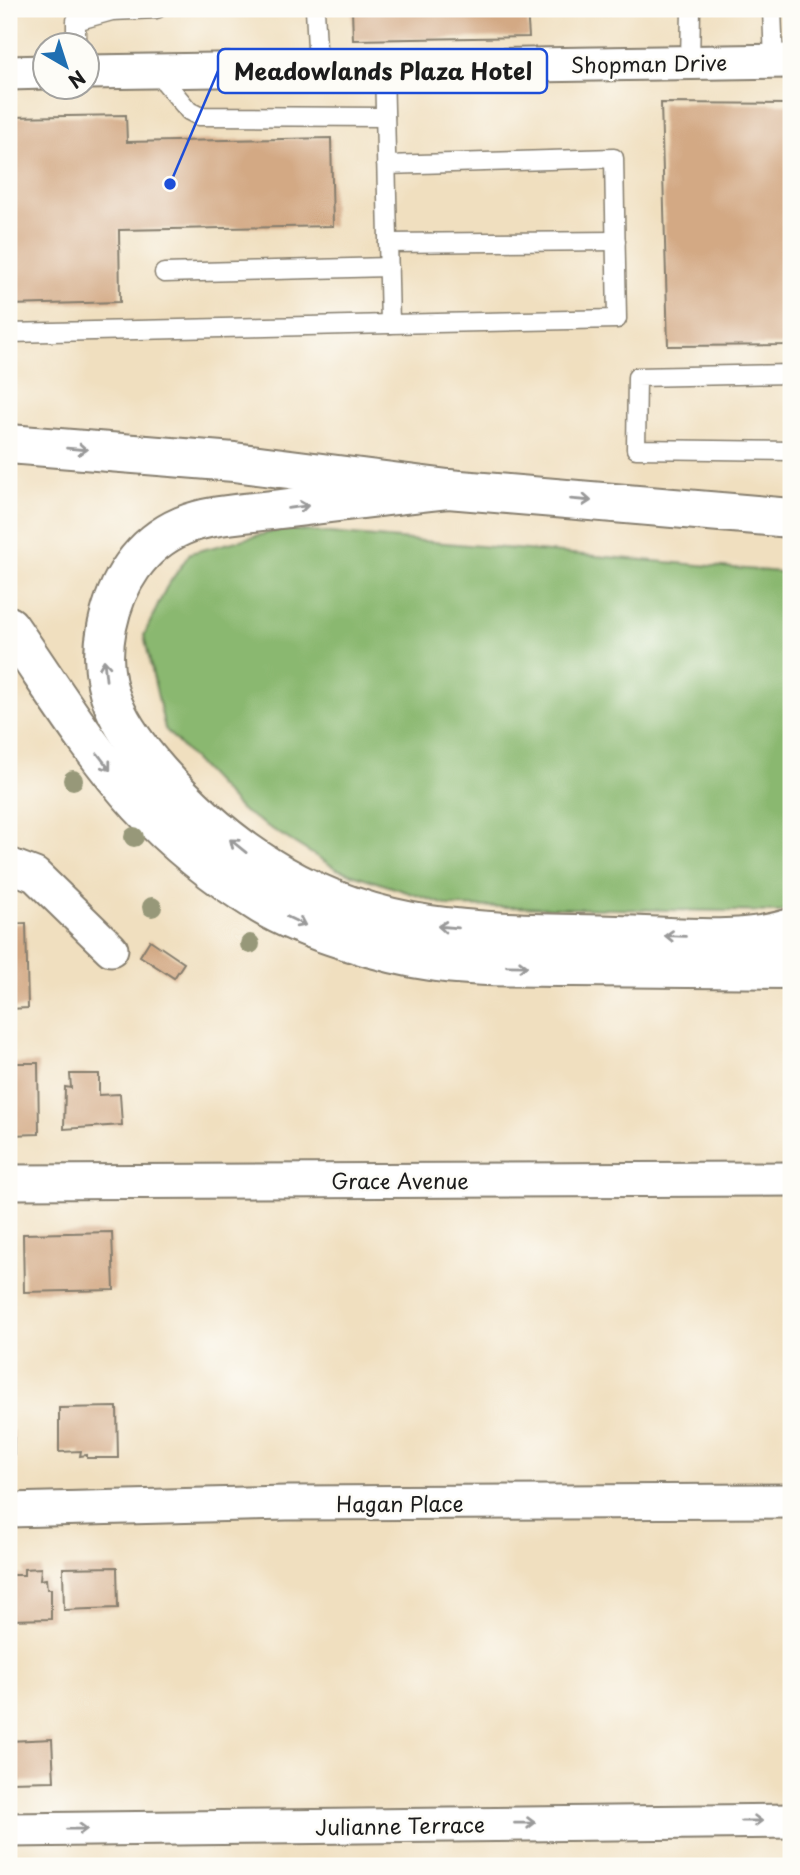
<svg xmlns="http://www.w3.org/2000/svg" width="800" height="1875" font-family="'Playpen Sans',sans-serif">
<rect width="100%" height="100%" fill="#fdfcf7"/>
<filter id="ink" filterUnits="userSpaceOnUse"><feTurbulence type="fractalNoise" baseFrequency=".0143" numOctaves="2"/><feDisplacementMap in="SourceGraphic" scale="14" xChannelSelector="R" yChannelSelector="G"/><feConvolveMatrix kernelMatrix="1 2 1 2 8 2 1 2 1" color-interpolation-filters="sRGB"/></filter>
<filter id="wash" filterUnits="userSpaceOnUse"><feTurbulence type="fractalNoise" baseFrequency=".00686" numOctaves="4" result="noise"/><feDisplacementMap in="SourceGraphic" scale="28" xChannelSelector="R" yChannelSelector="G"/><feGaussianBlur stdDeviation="1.57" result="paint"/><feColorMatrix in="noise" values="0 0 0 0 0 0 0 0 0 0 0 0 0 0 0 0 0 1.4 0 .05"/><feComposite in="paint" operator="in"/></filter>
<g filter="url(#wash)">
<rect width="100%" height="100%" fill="#f0dfbf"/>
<path fill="#8ab870" stroke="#536a46" stroke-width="2" d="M283 529 791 573V905L780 912 449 906 337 869 241 810 165 729 144 635 166 588 190 553Z"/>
<g id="blocks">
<g fill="#d3a984">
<path d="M352 9H527L529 37 353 40Z"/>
<path d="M661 103 791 104V345L668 346Z"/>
<path d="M126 115 127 142 331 138 333 226 119 230 120 302 9 305V117Z"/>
<path d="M26 923 28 1008 9 1009V924Z"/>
<path d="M150 940 184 963 174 978 140 956Z"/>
<path d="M9 1063H38L39 1134 9 1135Z"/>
<path d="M70 1074H99V1095L120 1094 122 1125 64 1129 65 1087 71 1088Z"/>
<path d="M112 1232 114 1290 24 1292 23 1234Z"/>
<path d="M117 1407 118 1458H87V1455L80 1456 81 1451 59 1452V1408Z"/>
<path d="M14 1431V1457H9V1432Z"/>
<path d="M117 1567 118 1608 64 1610 63 1568Z"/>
<path d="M41 1568 40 1580 46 1579 47 1589H51V1619L9 1620V1575H24V1569Z"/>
<path d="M52 1739 54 1781 9 1782V1741Z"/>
</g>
</g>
</g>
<g filter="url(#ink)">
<use href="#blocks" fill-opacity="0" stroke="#867e6e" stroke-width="2"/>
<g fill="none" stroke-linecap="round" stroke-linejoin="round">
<g stroke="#867e6e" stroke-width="21">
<g id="lane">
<path d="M315 9 318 68"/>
<path d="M772 9 774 62"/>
<path d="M76 46V21L112 11 157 9"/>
<path d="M690 63 691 9"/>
<path d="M384 67 390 324 617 319 614 158 386 165"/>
<path d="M155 70 189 111 199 116 385 117"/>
<path d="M388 243 616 241"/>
<path d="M164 273 389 267"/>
<path d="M9 333 390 324"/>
<path d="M791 374 637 377 636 449 791 451"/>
</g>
</g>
<g stroke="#867e6e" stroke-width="37">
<g id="street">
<path d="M88 72 791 61"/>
<path d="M9 73 46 72"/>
<path d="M9 865 35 875 111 949"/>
<path d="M9 1182 791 1179"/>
<path d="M9 1510 286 1503 791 1501"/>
<path d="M9 1830 791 1821"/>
</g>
</g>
<g stroke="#867e6e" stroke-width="42">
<g id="highway">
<path d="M9 444 234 462 448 489 791 518"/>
<path d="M448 489C392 495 336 502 281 509 250 513 210 514 182 526 140 544 116 583 107 627 95 688 120 728 159 772 234 856 317 908 430 925 492 934 555 933 617 935 674 936 737 945 791 928"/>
<path d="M9 626C51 686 90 751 139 805 174 843 218 878 262 905 305 931 387 955 437 962 482 968 529 966 575 967 647 968 719 969 791 969"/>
</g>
</g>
<use href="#lane" stroke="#fff" stroke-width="18"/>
<use href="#street" stroke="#fff" stroke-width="33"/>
<use href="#highway" stroke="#fff" stroke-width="38"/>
</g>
<g fill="#979879">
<circle cx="73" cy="780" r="10"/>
<circle cx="134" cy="837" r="10"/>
<circle cx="152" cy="907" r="10"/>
<circle cx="250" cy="944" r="10"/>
</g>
<defs><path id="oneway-shaft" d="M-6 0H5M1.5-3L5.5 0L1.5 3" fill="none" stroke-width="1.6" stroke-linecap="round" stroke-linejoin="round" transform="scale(1.75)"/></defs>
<g stroke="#999">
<use href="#oneway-shaft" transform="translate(77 449) rotate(5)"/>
<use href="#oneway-shaft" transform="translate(581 500) rotate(5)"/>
<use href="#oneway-shaft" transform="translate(298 507) rotate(-7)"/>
<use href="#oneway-shaft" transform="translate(105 670) rotate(-96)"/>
<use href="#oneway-shaft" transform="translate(104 762) rotate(53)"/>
<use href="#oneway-shaft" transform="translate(238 846) rotate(-141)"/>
<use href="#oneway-shaft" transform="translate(296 921) rotate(25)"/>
<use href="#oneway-shaft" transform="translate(448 927) rotate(-175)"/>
<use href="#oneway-shaft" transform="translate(675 936) rotate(-178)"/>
<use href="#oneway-shaft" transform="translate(517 966) rotate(1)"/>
<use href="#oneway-shaft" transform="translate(752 1821)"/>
<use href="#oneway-shaft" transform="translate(525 1823) rotate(-1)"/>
<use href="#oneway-shaft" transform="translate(77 1829) rotate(-1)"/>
</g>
</g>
<g text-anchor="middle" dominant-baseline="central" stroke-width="5" stroke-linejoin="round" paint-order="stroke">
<g font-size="21" fill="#1c1c1c" stroke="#fdfcf7">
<text transform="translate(649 63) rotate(-1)">Shopman Drive</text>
<text x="400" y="1180">Grace Avenue</text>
<text x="400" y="1503">Hagan Place</text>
<text transform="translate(400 1825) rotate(-1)">Julianne Terrace</text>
</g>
</g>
<path fill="none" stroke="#1d4ed8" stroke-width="2.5" d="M170 184L218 71"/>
<circle fill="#1d4ed8" stroke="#fdfcf7" stroke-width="2.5" cx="170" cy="184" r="7"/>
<rect fill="#fdfcf7" stroke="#1d4ed8" stroke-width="2.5" x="218" y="49" width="329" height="44" rx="7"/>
<g font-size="23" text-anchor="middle" font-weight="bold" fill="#1c1c1c">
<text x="383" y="80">Meadowlands Plaza Hotel</text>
</g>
<rect width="800" height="1875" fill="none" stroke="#fdfcf7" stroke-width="35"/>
<g transform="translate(66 66) rotate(141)"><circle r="33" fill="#fdfcf7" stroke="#a3a29f" stroke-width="2"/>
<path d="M0-5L12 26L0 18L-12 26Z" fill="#1f6fb2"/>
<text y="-10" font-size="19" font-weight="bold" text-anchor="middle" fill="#1c1c1c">N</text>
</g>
</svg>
